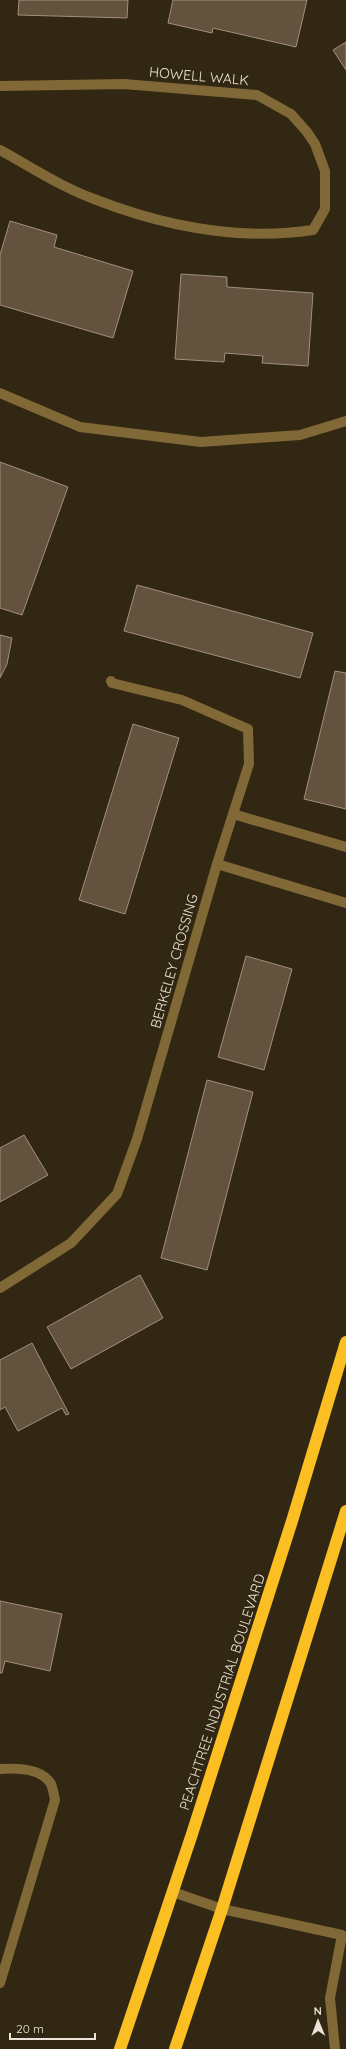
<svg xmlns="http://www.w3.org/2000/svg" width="346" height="2049" font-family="Quicksand,sans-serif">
<rect width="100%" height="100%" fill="#322712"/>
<g fill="#62523e" stroke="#a2907a">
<path d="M19 0H128L127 18 18 15Z"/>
<path d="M173 0H307L296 47 213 28 212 33 168 23Z"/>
<path d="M346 42V70L333 50Z"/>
<path d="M10 221 57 235 54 247 133 271 113 338 0 305V255Z"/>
<path d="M181 274 227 277V287L313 293 308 366 262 363 263 356 225 353 224 362 175 359Z"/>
<path d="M0 462 68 487 22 615 0 608Z"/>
<path d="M137 585 313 633 300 678 124 631Z"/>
<path d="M0 635 12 638 7 664 0 678Z"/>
<path d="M335 671 346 673V809L304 799Z"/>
<path d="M133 724 179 738 125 914 79 900Z"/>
<path d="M246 956 292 969 264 1070 218 1057Z"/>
<path d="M207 1080 253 1092 207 1270 161 1258Z"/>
<path d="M24 1135 48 1175 0 1202V1148Z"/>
<path d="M140 1275 163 1318 71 1369 47 1327Z"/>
<path d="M32 1343 69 1414 66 1415 62 1408 18 1431 5 1407 0 1410V1360Z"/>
<path d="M0 1601 62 1614 50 1671 5 1661 2 1673H0Z"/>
</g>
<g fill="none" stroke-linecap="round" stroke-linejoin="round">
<g stroke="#806837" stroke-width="10">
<path d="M0 86 124 84 257 95 291 114 307 132 315 144 325 171V209L313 230C239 241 163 226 94 199 61 187 31 167 0 150"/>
<path d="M0 393 80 427 201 442 300 435 346 421"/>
<path d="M233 814 346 847"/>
<path d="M217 864 346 903"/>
<path d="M0 1288 71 1243 117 1194 137 1139 217 864 249 764 248 729 182 700 112 683 111 681"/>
<path d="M0 1769C15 1768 42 1768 51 1784 53 1789 54 1795 55 1800L0 1983"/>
<path d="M173 1892 222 1909 342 1935 330 1998 335 2049"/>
</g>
<g stroke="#fbbf23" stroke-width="12">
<path d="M120 2049 192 1834 292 1521 346 1342"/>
<path d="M175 2049 222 1909 346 1511"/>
</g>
</g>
<g text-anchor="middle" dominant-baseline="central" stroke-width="3" stroke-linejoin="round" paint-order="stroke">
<g font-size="14" fill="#eae3d6" stroke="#322712">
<text transform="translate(199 76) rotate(5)">HOWELL WALK</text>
<text transform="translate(174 961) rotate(-74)">BERKELEY CROSSING</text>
<text transform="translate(222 1692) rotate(-72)">PEACHTREE INDUSTRIAL BOULEVARD</text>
</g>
</g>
<g transform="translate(318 2021) rotate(359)" stroke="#322712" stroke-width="3" paint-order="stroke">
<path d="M0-3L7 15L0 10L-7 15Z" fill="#eae3d6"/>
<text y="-6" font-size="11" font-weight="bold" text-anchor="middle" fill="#eae3d6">N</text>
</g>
<path d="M10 2033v6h85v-6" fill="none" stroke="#eae3d6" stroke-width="2"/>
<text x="16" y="2033" font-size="12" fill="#eae3d6" stroke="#322712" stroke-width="3" paint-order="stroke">20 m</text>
</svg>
